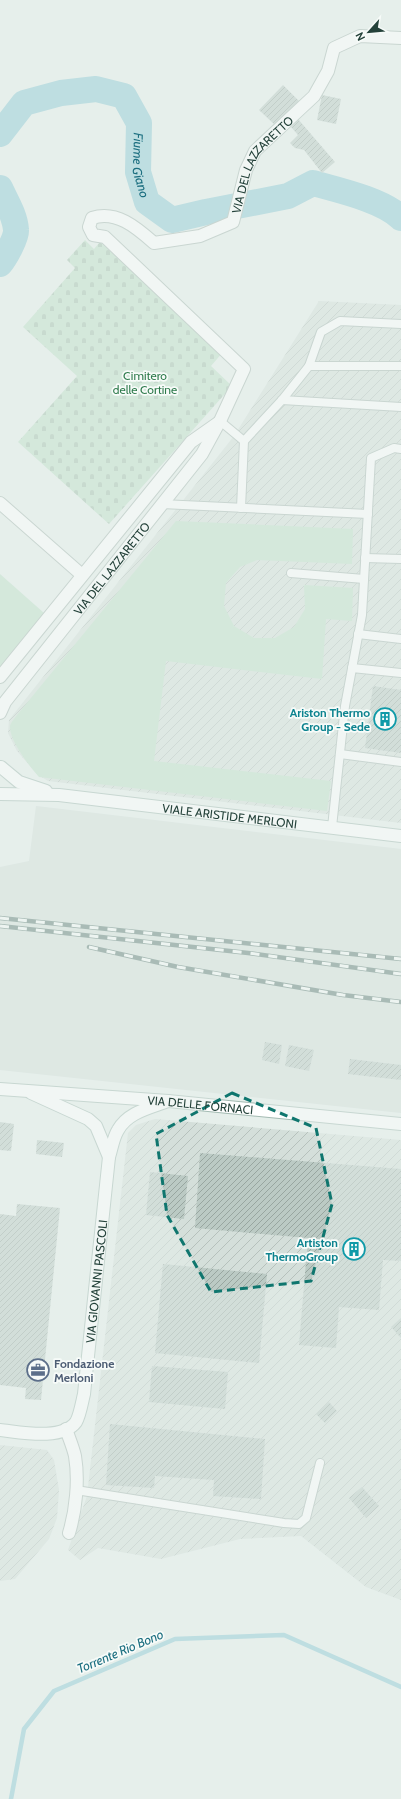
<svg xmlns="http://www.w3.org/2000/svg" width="401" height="1799" font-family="Cabin,sans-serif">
<defs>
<pattern id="industrial-furrows" width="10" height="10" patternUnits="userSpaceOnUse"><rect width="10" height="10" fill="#d4dfda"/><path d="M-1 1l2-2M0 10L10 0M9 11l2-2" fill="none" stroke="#b6c1bc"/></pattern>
<pattern id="cemetery-stones" width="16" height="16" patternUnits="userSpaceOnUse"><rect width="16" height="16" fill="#bfe0c8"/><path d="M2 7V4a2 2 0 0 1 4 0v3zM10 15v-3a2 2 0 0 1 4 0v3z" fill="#a4c1ad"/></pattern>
<pattern id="building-hatch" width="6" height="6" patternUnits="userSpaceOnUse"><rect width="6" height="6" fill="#bbcac4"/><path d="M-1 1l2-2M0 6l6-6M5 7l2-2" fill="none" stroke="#98a6a0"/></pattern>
</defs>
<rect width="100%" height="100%" fill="#e6efeb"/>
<path fill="#d4dfda" d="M36 806 401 849V1113L0 1070V867L29 861Z"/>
<g fill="url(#industrial-furrows)">
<path d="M319 301 401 305V823L48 781 37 774 17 751 8 733 9 720 234 436Z"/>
<path d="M155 1119 401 1140V1600L366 1587 301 1536 240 1539 161 1559 98 1548 80 1560 68 1550 87 1496 128 1133 136 1125Z"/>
<path d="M0 1445 47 1450 54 1460 59 1490 57 1518 49 1539 15 1579 0 1581Z"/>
</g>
<g fill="#bfe0c8">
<path d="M176 521 353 529 352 564 257 560 240 567 226 583 224 606 234 626 254 638H275L294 627 305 609 304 585 353 588 352 621 326 619 322 679 166 661 154 761 331 781 327 811 39 777C30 767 9 740 10 726 11 722 15 718 17 715Z"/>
<path d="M0 574 44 613 0 667Z"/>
</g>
<path fill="url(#cemetery-stones)" d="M85 240 94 249 100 242 223 352 211 366 232 386 109 524 18 442 77 376 23 327 75 268 67 260Z"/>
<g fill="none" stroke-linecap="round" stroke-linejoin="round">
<path stroke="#8ec9d4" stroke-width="4.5" d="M11 1799 24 1729 54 1691 175 1639 284 1635 401 1687"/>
<g stroke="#8ec9d4" stroke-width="26">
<path id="s1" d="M0 134 24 103 61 93 96 89 124 96 139 123 138 172 147 202 172 220 206 212 288 196 313 183C338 190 383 200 401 218"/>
<path d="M0 188C6 201 15 215 16 230 17 237 5 258 0 264"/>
</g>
</g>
<g fill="url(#building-hatch)">
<path d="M283 85 299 101 276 126 259 110Z"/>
<path d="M322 95 341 99 336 124 317 120Z"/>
<path d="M298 119 335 162 322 173 304 150 295 148 290 143 298 135 291 127Z"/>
<path d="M373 686 401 690V753L365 748Z"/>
<path d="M265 1042 282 1045 279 1064 262 1060Z"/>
<path d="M289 1045 314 1050 309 1071 285 1066Z"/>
<path d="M350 1059 401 1065V1080L348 1074Z"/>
<path d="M0 1122 14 1124 11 1151 0 1150Z"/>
<path d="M37 1140 64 1143 62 1157 36 1154Z"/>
<path d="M200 1153 401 1169V1261L383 1260 379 1310 339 1307 336 1348 299 1345 308 1238 195 1228Z"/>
<path d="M150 1172 188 1176 184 1219 146 1215Z"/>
<path d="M17 1204 60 1208 41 1400 25 1399 26 1388 0 1385V1214L16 1216Z"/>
<path d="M163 1264 267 1274 259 1363 155 1353Z"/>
<path d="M401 1318V1338L391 1327Z"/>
<path d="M152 1366 228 1372 225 1409 149 1402Z"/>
<path d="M329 1402 337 1411 325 1423 316 1414Z"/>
<path d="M110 1424 265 1439 261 1499 213 1496 214 1480 155 1476 154 1488 106 1485Z"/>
<path d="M362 1487 379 1506 366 1518 349 1498Z"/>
</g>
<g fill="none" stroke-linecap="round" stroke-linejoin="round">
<g stroke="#a8b8b2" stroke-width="10">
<g id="lane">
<path d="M309 366 321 332 340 321 401 324"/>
<path d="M282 400 401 407"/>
<path d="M220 421 244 441"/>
<path d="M162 504 368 514"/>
<path d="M241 508 244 441 282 400 309 366H401"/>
<path d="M365 558 401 559"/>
<path d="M291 573 364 579"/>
<path d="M358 634 401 639"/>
<path d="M352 668 401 673"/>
<path d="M340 754 401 762"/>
<path d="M332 827 345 706 362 615 371 458 394 448 401 449"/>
<path d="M76 1490 284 1523 299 1524 306 1518 320 1463"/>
</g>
</g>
<g stroke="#a8b8b2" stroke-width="14">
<g id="street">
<path d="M0 503 82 575"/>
<path d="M0 677 191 442 218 423"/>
<path id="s2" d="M0 713 5 702 202 454 220 421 244 369 105 237 93 235 89 227 92 218C116 210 136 227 154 243L200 236 233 222 246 170 255 151 314 96 328 71 334 48 360 36 401 38"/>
<path d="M66 1429C69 1438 73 1447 75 1456 79 1480 76 1510 69 1533"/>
</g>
</g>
<g stroke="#a4bbb3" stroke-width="14">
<g id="secondary">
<path d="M1 767 19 782 46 791"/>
<path id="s3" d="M0 794 59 795 401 836"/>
<path id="s4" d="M0 1089 168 1101 401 1124"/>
<path d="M31 1093 88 1119 96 1126 109 1157"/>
<path id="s5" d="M0 1430C20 1432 62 1441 76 1422 80 1415 82 1402 84 1394L109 1157C112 1148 113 1138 118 1130 128 1112 150 1108 168 1101"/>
</g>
</g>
<use href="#lane" stroke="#fff" stroke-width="8"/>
<use href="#street" stroke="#fff" stroke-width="12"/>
<use href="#secondary" stroke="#fff" stroke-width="12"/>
<g stroke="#5f7d75" stroke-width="4.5">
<g id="rail">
<path d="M0 918 401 959"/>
<path d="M0 926 248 953 401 974"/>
<path d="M89 947 178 967 343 995 401 1002"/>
</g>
</g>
<use href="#rail" stroke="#f7fbf9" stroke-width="3" stroke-dasharray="9" stroke-linecap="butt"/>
</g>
<path d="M0 0H401V1799H0ZM232 1093 316 1128 332 1204 311 1281 211 1292 167 1215 156 1134Z" fill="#e6efeb" fill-opacity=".55" fill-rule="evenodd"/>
<path fill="none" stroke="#0f766e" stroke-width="3" stroke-dasharray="8 5" stroke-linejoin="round" d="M232 1093 316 1128 332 1204 311 1281 211 1292 167 1215 156 1134Z"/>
<defs>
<g id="building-ring" transform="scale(1.15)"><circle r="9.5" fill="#f7fbf9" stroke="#0f9aa8" stroke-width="1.5"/><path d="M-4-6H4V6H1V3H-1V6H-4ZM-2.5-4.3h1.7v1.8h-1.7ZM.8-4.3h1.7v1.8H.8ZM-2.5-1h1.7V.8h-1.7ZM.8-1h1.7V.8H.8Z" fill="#0f9aa8"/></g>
<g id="office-ring" transform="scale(1.15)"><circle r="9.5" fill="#f7fbf9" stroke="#5c6f8a" stroke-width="1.5"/><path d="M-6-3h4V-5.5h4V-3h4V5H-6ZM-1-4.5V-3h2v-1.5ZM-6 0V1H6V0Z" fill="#5c6f8a"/></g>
</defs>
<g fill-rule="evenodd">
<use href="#building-ring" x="385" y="719"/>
<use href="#building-ring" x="354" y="1249"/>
<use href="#office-ring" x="38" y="1370"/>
</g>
<g text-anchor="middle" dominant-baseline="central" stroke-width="3.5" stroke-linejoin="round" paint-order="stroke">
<g font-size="12" fill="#24423a" stroke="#f7fbf9">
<text stroke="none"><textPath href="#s2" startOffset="865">VIA DEL LAZZARETTO</textPath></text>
<text stroke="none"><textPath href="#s2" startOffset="183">VIA DEL LAZZARETTO</textPath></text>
<text stroke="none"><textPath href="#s3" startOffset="231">VIALE ARISTIDE MERLONI</textPath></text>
<text stroke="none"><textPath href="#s4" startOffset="201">VIA DELLE FORNACI</textPath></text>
<text stroke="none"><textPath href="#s5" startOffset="222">VIA GIOVANNI PASCOLI</textPath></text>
</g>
<g font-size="12" fill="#2d7a4b" stroke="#f7fbf9">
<text x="145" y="375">Cimitero<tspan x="145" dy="14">delle Cortine</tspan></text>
</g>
<g font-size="12" font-weight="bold" fill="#0d838f" stroke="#f7fbf9" text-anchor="end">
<text x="370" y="712">Ariston Thermo<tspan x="370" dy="14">Group - Sede</tspan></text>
<text x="338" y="1242">Artiston<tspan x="338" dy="14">ThermoGroup</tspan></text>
</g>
<g font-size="12" font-weight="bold" fill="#4e5e75" stroke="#f7fbf9" text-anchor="start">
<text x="54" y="1363">Fondazione<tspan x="54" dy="14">Merloni</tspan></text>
</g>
<g font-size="13" font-style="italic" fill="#1c6f80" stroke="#f7fbf9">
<text stroke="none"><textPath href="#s1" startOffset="215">Fiume Giano</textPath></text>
<text transform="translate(120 1651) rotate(-23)">Torrente Rio Bono</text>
</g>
</g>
<g transform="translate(369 32) rotate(243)" stroke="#f7fbf9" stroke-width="3" paint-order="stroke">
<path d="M0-3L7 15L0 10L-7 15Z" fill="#24423a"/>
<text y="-6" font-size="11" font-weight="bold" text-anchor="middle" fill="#24423a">N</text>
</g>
</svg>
